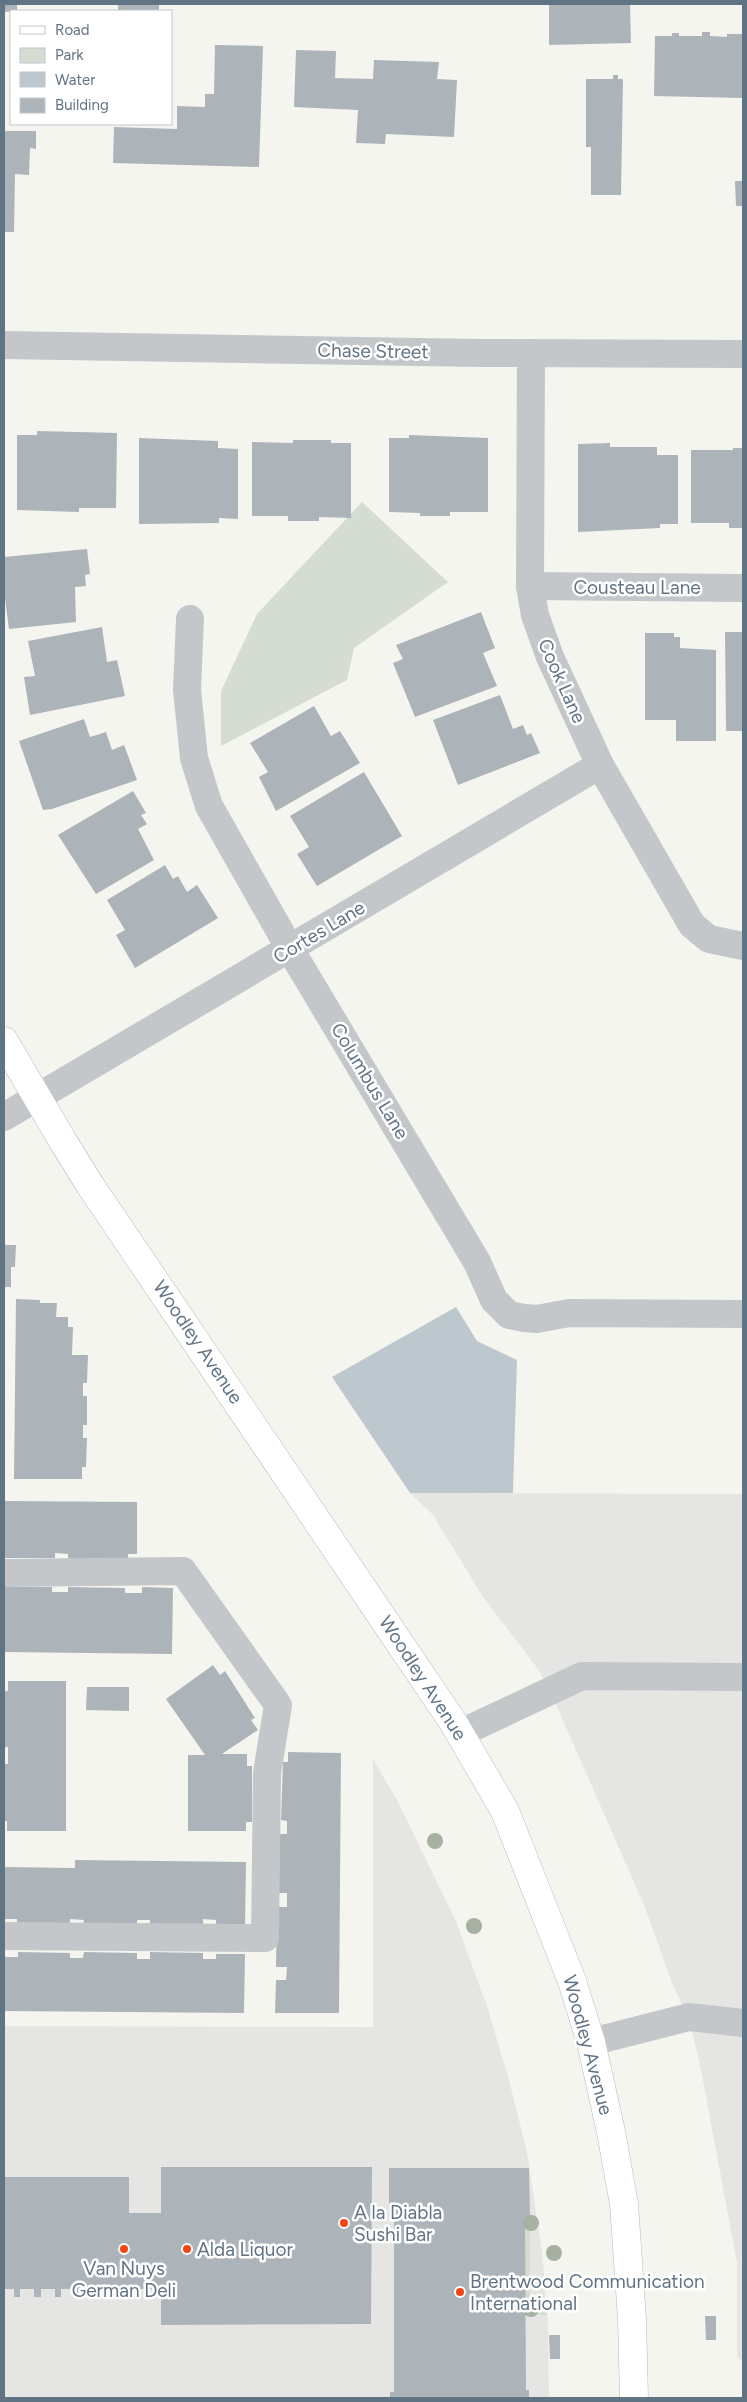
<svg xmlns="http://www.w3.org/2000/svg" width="747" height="2402" font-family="Figtree,sans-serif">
<rect width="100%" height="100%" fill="#f5f5f0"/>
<g fill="#e5e6e3">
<path d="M410 1493 743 1494V2361L737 2357V2263L702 2075 689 2017 673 1986 644 1905 550 1691 538 1669 483 1597 433 1515Z"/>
<path d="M373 1759 398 1802 455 1919 487 2006 509 2080 527 2152 542 2252 548 2321 549 2398H4V2026L373 2027Z"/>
</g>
<g fill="#d5dcd1">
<path d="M362 502 448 582 354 648 347 680 221 746V691L257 614Z"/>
<path d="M525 2220H530V2301H546L547 2315H525Z"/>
</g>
<path fill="#bcc8cd" d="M456 1307 477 1341 517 1360 513 1493H410L332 1377Z"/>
<g fill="#acb4b9">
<path d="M4 4H17V11L4 12Z"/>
<rect x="118" y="4" width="41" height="7"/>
<path d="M549 4H630L631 43 549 45Z"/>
<path d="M702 32H710V36L727 37V34H743V98L654 96 655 36H672V33H679V36H702Z"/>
<path d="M215 45 263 46 259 167 113 163 114 127 177 129V106L205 107V94H214Z"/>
<path d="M296 50 336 51 335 78 373 79 374 60 439 62 437 79 457 80 454 137 386 134 385 144 356 143 358 110 294 107Z"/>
<path d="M613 75H618V79H623L621 195H591V147H586V79H613Z"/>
<path d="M4 131H36V149L30 148 29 175 15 174 14 232H4Z"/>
<path d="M735 181H743V206H736Z"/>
<path d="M37 431 117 433 116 508H79V512L17 510V435H37Z"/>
<path d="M409 435 488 438V512H450V516H420V513L389 512V438H409Z"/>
<path d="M139 438 218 441V448L238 449V519L219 518V523L139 524Z"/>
<path d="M293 440H331V443H351V518L319 517V521H288V516H252V442L293 443Z"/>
<path d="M610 443V447H657V455H678V524H660V528L578 532V444Z"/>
<path d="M733 448H743V528H729V523H691V450H733Z"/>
<path d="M87 549 90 574 85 575 86 586 75 587 76 622 9 629 4 591V557Z"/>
<path d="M481 612 495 648 483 653 497 686 415 717 393 663 403 659 396 645Z"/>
<path d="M102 627 107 662 117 660 125 696 30 715 24 677 35 676 28 641Z"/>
<path d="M725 632H743V731H726Z"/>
<path d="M645 633H674V637H680V648L716 650V741H676V720H645Z"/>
<path d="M500 695 513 729 523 725 527 735 531 733 540 753 458 785 433 720Z"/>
<path d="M314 706 331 736 340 731 360 763 276 811 259 777 268 772 250 743Z"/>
<path d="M84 719 90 737 106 732 112 750 124 745 137 780 52 809 43 810 19 741Z"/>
<path d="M364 772 402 836 317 886 297 854 309 847 290 816Z"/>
<path d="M133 791 146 813 141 815 147 824 138 829 154 860 96 894 58 835Z"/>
<path d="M165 865 173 879 178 876 187 892 197 885 218 918 135 968 116 935 125 930 107 900Z"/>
<path d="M4 1245H16L15 1267H11V1287H4Z"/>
<path d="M16 1299 40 1300V1303H57L56 1317H68V1327H73L72 1355H88L87 1383H83V1396H87V1425H83V1438H87L86 1467H82V1479H14Z"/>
<path d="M4 1501 137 1502V1554H128V1559H68V1554L55 1553V1558H4Z"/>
<path d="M4 1587H52V1592H68V1587L125 1588V1593H142V1587L173 1588 172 1654 4 1652Z"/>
<path d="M213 1665 220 1675 225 1671 255 1718 251 1720 258 1730 222 1754H247V1766H252V1822H246V1831H188V1755H205L166 1699Z"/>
<path d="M8 1681H66V1831H7V1821H4V1764H8V1747H4V1691H8Z"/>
<path d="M87 1687H129V1711L86 1710Z"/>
<path d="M288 1752 341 1753 339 2013H275L276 1980H286L287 1967H276L277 1907H287V1893H276L277 1834H287V1821L281 1820 283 1762H288Z"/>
<path d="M75 1860 246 1862 245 1926H216V1920L203 1919V1926L150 1925V1920H137V1926L83 1925 84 1920 70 1919V1924H17V1919H4V1867L75 1868Z"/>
<path d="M18 1952 70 1953V1958H83L84 1952 137 1953V1959H150V1952L203 1953V1959H216V1954H245L244 2013 4 2011V1957H18Z"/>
<path d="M161 2167H372L371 2324 161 2325V2289H124V2297H118V2289H103V2297H97V2289H83V2297H76V2289H61V2297H55V2289H41V2297H34V2289H20V2297H14V2289H4V2177H129V2213H161Z"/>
<path d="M389 2168H529L530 2220H525L526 2390H529V2398H390V2392H394V2219H389Z"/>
<path d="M705 2316H716V2340H706Z"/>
<path d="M549 2335H560V2359H550Z"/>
</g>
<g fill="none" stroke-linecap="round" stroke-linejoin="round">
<g stroke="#b6babe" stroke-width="29">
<path id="major" d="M4 1041 64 1143 90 1185 453 1722 505 1811 572 1981 591 2042 611 2132 624 2204 632 2319 634 2398"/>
</g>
<g stroke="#c3c7ca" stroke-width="28">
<path d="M4 345 480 353 743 354"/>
<path d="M531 353 530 586 535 615 550 657 600 765 692 925 709 939 743 946"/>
<path d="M530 586 743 588"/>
<path d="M190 619 187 690 194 758 209 806 290 949 477 1262 494 1300 509 1315 524 1318 537 1319 569 1313 743 1314"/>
<path d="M4 1117 600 765"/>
<path d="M4 1573 183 1571 278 1705 267 1773 265 1938 4 1936"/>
<path d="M461 1733 582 1676 743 1677"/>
<path d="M591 2042 689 2017 743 2023"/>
</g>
<use href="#major" stroke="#fff" stroke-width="28"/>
</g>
<g fill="#a6b1a1">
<circle cx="435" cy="1841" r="8"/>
<circle cx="474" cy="1926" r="8"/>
<circle cx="531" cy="2223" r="8"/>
<circle cx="554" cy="2253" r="8"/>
<circle cx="531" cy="2309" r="8"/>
</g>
<g fill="#f24712" stroke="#fff" stroke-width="2">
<circle cx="344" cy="2223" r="5"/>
<circle cx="124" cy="2249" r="5"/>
<circle cx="187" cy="2249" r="5"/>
<circle cx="460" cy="2292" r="5"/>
</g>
<g text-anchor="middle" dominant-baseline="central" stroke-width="5" stroke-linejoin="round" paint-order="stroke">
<g font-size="19" fill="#617484" stroke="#fff">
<text transform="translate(373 351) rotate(1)">Chase Street</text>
<text x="637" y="587">Cousteau Lane</text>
<text transform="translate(562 681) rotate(66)">Cook Lane</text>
<text transform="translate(319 932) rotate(-31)">Cortes Lane</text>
<text transform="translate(370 1081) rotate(59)">Columbus Lane</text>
<text transform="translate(198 1342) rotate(56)">Woodley Avenue</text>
<text transform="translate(423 1678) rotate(57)">Woodley Avenue</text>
<text transform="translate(588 2045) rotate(75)">Woodley Avenue</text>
</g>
<g font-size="19" fill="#617484" stroke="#fff" text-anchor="start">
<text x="354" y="2212">A la Diabla<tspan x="354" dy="22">Sushi Bar</tspan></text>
<text x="197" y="2249">Alda Liquor</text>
<text x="124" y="2268" text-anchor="middle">Van Nuys<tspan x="124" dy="22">German Deli</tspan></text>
<text x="470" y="2281">Brentwood Communication<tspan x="470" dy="22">International</tspan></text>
</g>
</g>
<rect width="747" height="2402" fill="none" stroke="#617484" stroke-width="10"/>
<rect x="10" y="10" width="162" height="115" fill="#ffffff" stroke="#c0c7ce"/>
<rect x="20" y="26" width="25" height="8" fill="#ffffff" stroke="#c0c7ce"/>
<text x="55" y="35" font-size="15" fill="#617484">Road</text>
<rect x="20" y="48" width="25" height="15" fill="#d5dcd1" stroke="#c0c7ce"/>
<text x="55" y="60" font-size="15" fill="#617484">Park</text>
<rect x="20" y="72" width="25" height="15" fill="#bcc8cd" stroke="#c0c7ce"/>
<text x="55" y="85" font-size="15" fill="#617484">Water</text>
<rect x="20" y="98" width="25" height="15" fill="#acb4b9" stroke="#c0c7ce"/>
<text x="55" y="110" font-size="15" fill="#617484">Building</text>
</svg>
